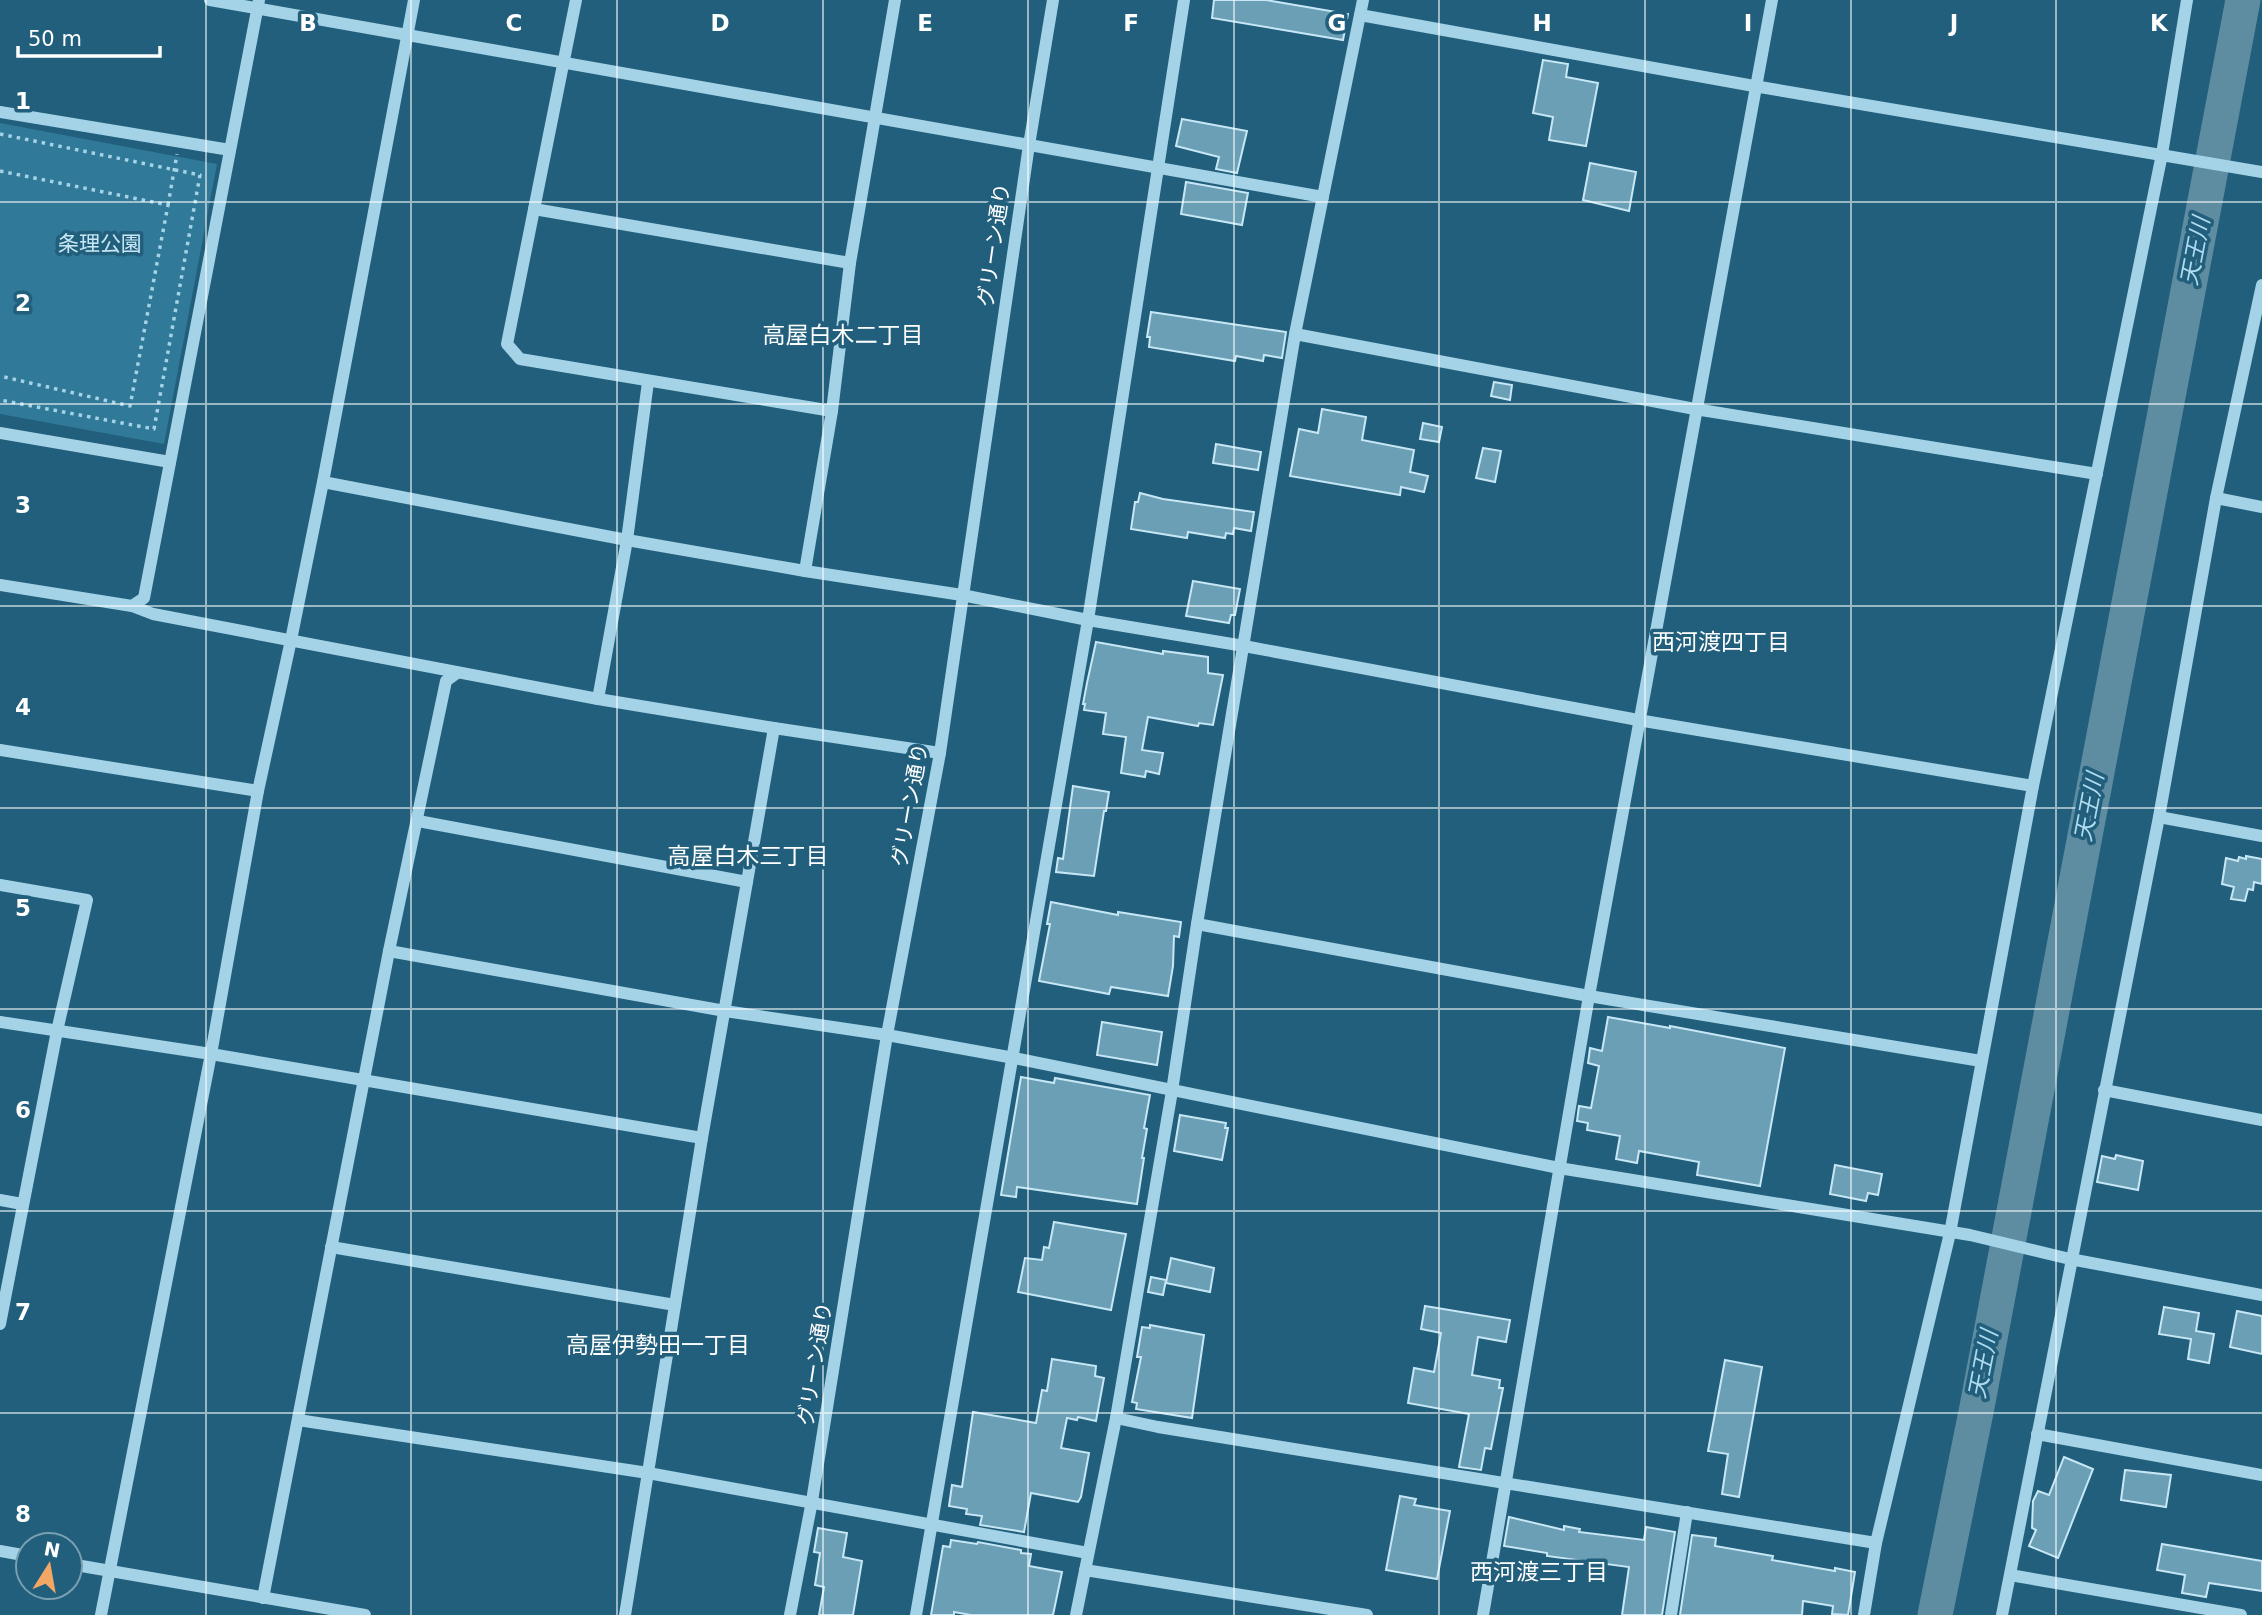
<svg xmlns="http://www.w3.org/2000/svg" width="2262" height="1615" font-family="'DejaVu Sans','Noto Sans JP',sans-serif">
<rect width="100%" height="100%" fill="#215f7c"/>
<path fill="#317998" d="M0 123 217 164 164 444 0 414Z"/>
<g fill="none" stroke-linecap="round" stroke-linejoin="round">
<path stroke="#5e8ca1" stroke-width="35" d="M1935 1615 1977 1407 2243 0"/>
</g>
<g fill="#6a9fb6" stroke="#c7e7f5" stroke-width="2">
<path d="M1214 0H1266L1348 14 1343 40 1212 18Z"/>
<path d="M1543 60 1568 64 1566 77 1598 83 1586 146 1549 140 1553 117 1533 113Z"/>
<path d="M1182 119 1247 131 1237 173 1216 169 1219 157 1176 146Z"/>
<path d="M1590 163 1636 172 1629 211 1583 200Z"/>
<path d="M1186 182 1248 193 1242 225 1181 214Z"/>
<path d="M1151 312 1286 332 1282 358 1264 355 1263 361 1236 356 1235 361 1149 347 1150 337H1147Z"/>
<path d="M1494 382 1512 385 1510 400 1491 396Z"/>
<path d="M1322 409 1366 417 1362 440 1414 450 1410 472 1428 476 1424 492 1401 487 1400 495 1290 476 1299 429 1318 433Z"/>
<path d="M1423 423 1442 427 1439 442 1420 439Z"/>
<path d="M1216 444 1261 452 1258 470 1213 463Z"/>
<path d="M1483 448 1501 451 1495 482 1476 478Z"/>
<path d="M1140 493 1163 499 1254 512 1251 531 1234 528 1233 534 1226 533 1225 538 1188 532 1187 538 1131 529 1135 502H1138Z"/>
<path d="M1193 581 1240 589 1235 615H1231L1229 623 1186 616Z"/>
<path d="M1096 642 1163 654V651L1208 657V673L1223 675 1213 725 1199 723 1198 726 1148 717 1142 750 1163 753 1159 774 1146 771 1145 777 1121 773 1126 737 1103 734 1106 713 1084 710 1085 704H1083L1087 683Z"/>
<path d="M1073 786 1109 792 1106 811H1104L1094 876 1056 872 1058 858 1063 859Z"/>
<path d="M2246 856 2262 859V884L2254 882 2253 890 2248 889 2245 901 2231 899 2234 887 2222 884 2226 858 2238 861 2239 857 2246 859Z"/>
<path d="M1051 902 1118 915V912L1181 922 1179 937 1174 936 1173 966 1168 996 1111 987 1109 994 1039 981 1050 924H1047Z"/>
<path d="M1608 1017 1670 1028V1026L1785 1048 1760 1186 1697 1175 1699 1162 1639 1151 1637 1163 1616 1159 1620 1136 1587 1130 1588 1123 1577 1121 1579 1106 1591 1108 1599 1066 1588 1063 1590 1048 1602 1051Z"/>
<path d="M1102 1022 1162 1032 1157 1065 1097 1055Z"/>
<path d="M1021 1077 1054 1083 1055 1078 1150 1095 1144 1128 1147 1129 1142 1158H1144L1137 1204 1017 1187 1016 1197 1001 1195Z"/>
<path d="M1180 1115 1226 1123 1225 1128H1228L1222 1160 1174 1151Z"/>
<path d="M2116 1155 2143 1161 2138 1190 2097 1182 2102 1156 2115 1159Z"/>
<path d="M1835 1165 1882 1174 1878 1195 1868 1193 1866 1201 1830 1194Z"/>
<path d="M1054 1222 1126 1234 1111 1310 1018 1292 1025 1258 1042 1260 1044 1247 1049 1248Z"/>
<path d="M1171 1258 1214 1268 1210 1292 1166 1283Z"/>
<path d="M1151 1277 1166 1280 1163 1295 1148 1292Z"/>
<path d="M1425 1306 1510 1320 1506 1342 1478 1337 1472 1375 1500 1380 1499 1388H1503L1491 1449 1485 1448 1481 1470 1459 1467 1469 1414 1408 1403 1414 1368 1434 1372 1441 1333 1421 1329Z"/>
<path d="M2164 1307 2199 1313 2196 1331 2214 1334 2209 1363 2188 1359 2191 1339 2159 1334Z"/>
<path d="M2237 1311 2262 1316V1354L2230 1347Z"/>
<path d="M1150 1325 1204 1335 1192 1418 1136 1409 1137 1403 1132 1402 1141 1357H1137L1142 1327 1150 1328Z"/>
<path d="M1052 1359 1096 1366 1095 1376 1104 1378 1096 1421 1078 1417 1077 1420 1067 1418 1061 1448 1089 1453 1081 1497 1078 1502 1031 1493 1024 1532 980 1525 982 1516 966 1514 967 1509 949 1506 952 1485 962 1487 973 1412 1036 1423 1042 1390 1047 1391Z"/>
<path d="M1725 1360 1762 1367 1739 1497 1722 1494 1728 1454 1708 1451Z"/>
<path d="M2064 1457 2093 1469 2058 1558 2029 1546 2036 1530 2032 1528 2033 1501 2038 1491 2049 1495Z"/>
<path d="M2125 1470 2171 1475 2166 1507 2121 1500Z"/>
<path d="M1400 1496 1416 1499 1414 1505 1450 1511 1437 1579 1386 1570Z"/>
<path d="M1509 1517 1564 1530V1526L1580 1529 1579 1532 1644 1540 1646 1527 1675 1532 1662 1615H1622L1629 1567 1547 1556V1553L1504 1546Z"/>
<path d="M818 1528 847 1533 843 1557 862 1561 853 1615H819L824 1587 815 1585 820 1553 814 1552Z"/>
<path d="M1692 1535 1716 1538 1715 1546 1773 1556 1772 1560 1835 1571V1568L1855 1572 1848 1615 1832 1614 1833 1606 1803 1601 1802 1615H1680Z"/>
<path d="M951 1540 977 1544 978 1542 1021 1550V1553L1031 1554 1029 1566 1062 1572 1053 1615H971L954 1612V1615H931L943 1546 950 1547Z"/>
<path d="M2162 1544 2262 1561V1591L2209 1583 2206 1597 2182 1593 2185 1575 2157 1570Z"/>
</g>
<g fill="none" stroke-linecap="round" stroke-linejoin="round">
<g stroke="#a4d2e6" stroke-width="3.5" stroke-dasharray="3.5 5" stroke-linecap="butt">
<path d="M0 134 200 175 154 429 0 400"/>
<path d="M0 171 168 205 130 406 0 376"/>
<path d="M168 205 177 154"/>
</g>
<g stroke="#a4d2e6" stroke-width="12">
<path d="M210 0 1323 197"/>
<path d="M576 0 507 344 520 359 832 411"/>
<path d="M1360 15 1754 86 2262 172"/>
<path d="M0 112 230 150"/>
<path d="M534 209 850 263"/>
<path d="M1295 334 1695 409 2097 474"/>
<path d="M0 433 170 462"/>
<path d="M323 482 627 540 805 571 962 595 1088 620 1244 646 1638 720 2033 786"/>
<path d="M2216 498 2262 507"/>
<path d="M805 571 832 411 850 263 895 0"/>
<path d="M0 585 132 606 144 598 259 0"/>
<path d="M132 606 153 614 598 699 774 728 702 1138 625 1615"/>
<path d="M598 699 627 540 648 382"/>
<path d="M774 728 940 753"/>
<path d="M0 750 258 791"/>
<path d="M2159 817 2262 836"/>
<path d="M418 821 747 882"/>
<path d="M0 885 87 900 57 1031 0 1324"/>
<path d="M1197 924 1589 996 1981 1061"/>
<path d="M389 951 725 1011 887 1035 1014 1058 1559 1168 1970 1235 2070 1259 2262 1295"/>
<path d="M0 1022 211 1054 702 1138"/>
<path d="M2104 1090 2262 1120"/>
<path d="M0 1200 22 1204"/>
<path d="M331 1247 675 1305"/>
<path d="M1116 1418 1158 1427 1876 1543"/>
<path d="M298 1420 648 1473 1088 1553"/>
<path d="M2037 1434 2262 1475"/>
<path d="M0 1551 28 1556"/>
<path d="M70 1564 365 1615"/>
<path d="M1085 1570 1367 1615"/>
<path d="M2010 1575 2241 1615"/>
<path d="M263 1598 389 951 446 681 457 673"/>
<path d="M101 1615 211 1054 258 791 291 640 323 482 414 0"/>
<path d="M790 1615 812 1501 887 1035 940 753 1029 145 1053 0"/>
<path d="M916 1615 1088 620 1184 0"/>
<path d="M1076 1615 1116 1418 1172 1091 1197 924 1295 334 1363 0"/>
<path d="M1483 1615 1589 996 1772 0"/>
<path d="M1671 1615 1687 1512"/>
<path d="M1864 1615 1876 1543 1950 1233 2033 786 2162 154 2187 0"/>
<path d="M2002 1615 2159 817 2216 498 2262 285"/>
</g>
</g>
<path fill="none" stroke="#fff" stroke-width="2" stroke-opacity="0.55" d="M206 0V1615M411 0V1615M617 0V1615M823 0V1615M1028 0V1615M1234 0V1615M1439 0V1615M1645 0V1615M1851 0V1615M2056 0V1615M0 202H2262M0 404H2262M0 606H2262M0 808H2262M0 1009H2262M0 1211H2262M0 1413H2262"/>
<g text-anchor="middle" dominant-baseline="central" stroke-width="7" stroke-linejoin="round" paint-order="stroke">
<g font-size="21" fill="#c7e7f5" stroke="#215f7c">
<text x="100" y="244">条理公園</text>
</g>
<g font-size="21" fill="#fff" stroke="#215f7c">
<text transform="translate(994 245) rotate(-82)">グリーン通り</text>
<text transform="translate(910 805) rotate(-80)">グリーン通り</text>
<text transform="translate(815 1364) rotate(-81)">グリーン通り</text>
</g>
<g font-size="23" font-style="italic" fill="#afdbee" stroke="#215f7c">
<text transform="translate(2195 251) rotate(-79)">天王川</text>
<text transform="translate(2089 807) rotate(-79)">天王川</text>
<text transform="translate(1983 1364) rotate(-79)">天王川</text>
</g>
<g font-size="23" fill="#fff" stroke="#215f7c">
<text x="843" y="335">高屋白木二丁目</text>
<text x="1721" y="642">西河渡四丁目</text>
<text x="748" y="856">高屋白木三丁目</text>
<text x="658" y="1345">高屋伊勢田一丁目</text>
<text x="1539" y="1572">西河渡三丁目</text>
</g>
</g>
<g font-size="23" text-anchor="middle" font-weight="bold" fill="#fff" stroke="#215f7c" stroke-width="7" stroke-linejoin="round" paint-order="stroke">
<text x="308" y="31">B</text>
<text x="514" y="31">C</text>
<text x="720" y="31">D</text>
<text x="925" y="31">E</text>
<text x="1131" y="31">F</text>
<text x="1337" y="31">G</text>
<text x="1542" y="31">H</text>
<text x="1748" y="31">I</text>
<text x="1954" y="31">J</text>
<text x="2159" y="31">K</text>
<text x="23" y="109">1</text>
<text x="23" y="311">2</text>
<text x="23" y="513">3</text>
<text x="23" y="715">4</text>
<text x="23" y="916">5</text>
<text x="23" y="1118">6</text>
<text x="23" y="1320">7</text>
<text x="23" y="1522">8</text>
</g>
<g transform="translate(49 1566) rotate(11)"><circle r="33" fill="#215f7c" stroke="#7a9fb0" stroke-width="2"/>
<path d="M0-5L12 26L0 18L-12 26Z" fill="#f3a765"/>
<text y="-10" font-size="19" font-weight="bold" text-anchor="middle" fill="#ffffff">N</text>
</g>
<path d="M18 46v10h142v-10" fill="none" stroke="#ffffff" stroke-width="3.5"/>
<text x="28" y="46" font-size="21" fill="#ffffff" stroke="#215f7c" stroke-width="5" paint-order="stroke">50 m</text>
</svg>
